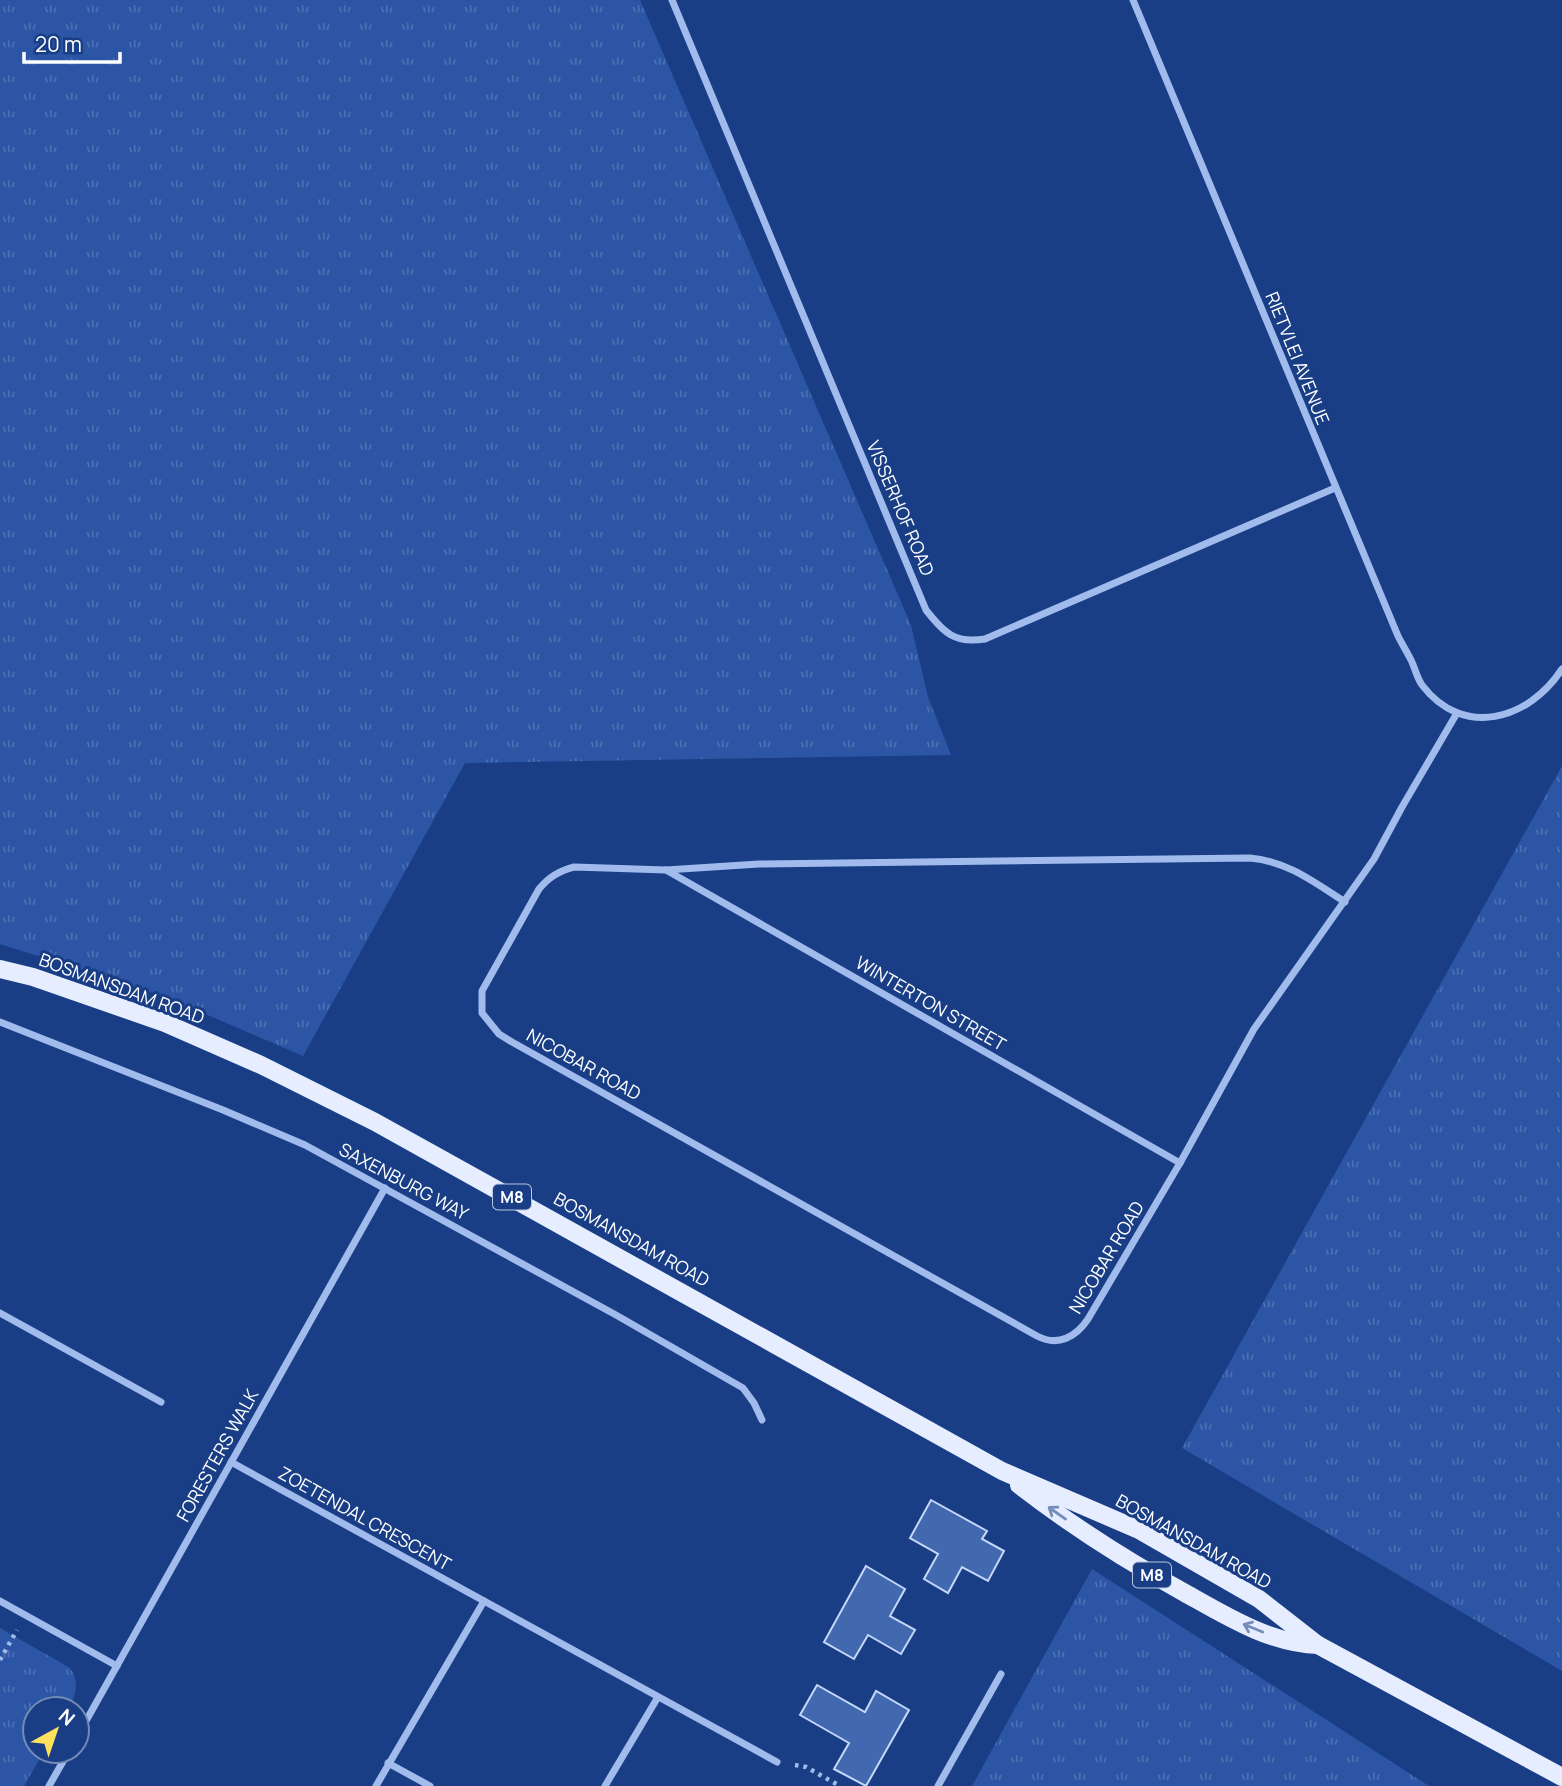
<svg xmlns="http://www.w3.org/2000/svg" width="1562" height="1786" font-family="Manrope,sans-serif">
<defs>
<pattern id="grass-tufts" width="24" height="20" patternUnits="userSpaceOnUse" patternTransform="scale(1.75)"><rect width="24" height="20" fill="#2c56a5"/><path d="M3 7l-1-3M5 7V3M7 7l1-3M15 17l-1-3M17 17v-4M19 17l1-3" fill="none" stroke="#4c6fb2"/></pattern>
</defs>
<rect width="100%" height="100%" fill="#193e86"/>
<g fill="url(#grass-tufts)">
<path d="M0 0H640L911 625 928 697 951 755 465 763 303 1056 166 997 0 944Z"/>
<path d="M1562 766V1671L1182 1448Z"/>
<path d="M1092 1569 1429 1786H972Z"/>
<path d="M0 1628 70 1668C80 1683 76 1694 68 1709H35V1751H44L24 1786H0Z"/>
</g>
<g fill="#4268b0" stroke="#c5d8f9" stroke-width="2">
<path d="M931 1500 987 1531 982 1539 1004 1551 988 1581 962 1567 948 1593 924 1579 938 1554 910 1538Z"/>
<path d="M866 1566 905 1589 890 1616 915 1630 901 1654 868 1635 854 1659 824 1642Z"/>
<path d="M817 1685 865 1712 876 1691 909 1710 866 1786 834 1769 849 1743 800 1715Z"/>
</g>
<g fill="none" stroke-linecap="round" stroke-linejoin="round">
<g stroke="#a0bbec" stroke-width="4.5" stroke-dasharray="3.5 5" stroke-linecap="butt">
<path d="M0 1660 17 1630"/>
<path d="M795 1765 806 1767 840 1786"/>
</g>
<g stroke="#a0bbec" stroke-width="7">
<path d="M672 0 926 610C944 633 955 644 985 639L1335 488"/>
<path d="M1133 0 1398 636C1402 644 1407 652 1411 660 1415 668 1417 678 1422 685 1463 739 1529 720 1562 669"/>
<path d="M666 870 1180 1163"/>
<path d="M1345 902C1314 882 1287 861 1250 858L759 864 666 870 574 867C559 871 549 877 539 889L482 991V1013L499 1034 512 1042 1037 1336C1058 1347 1076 1337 1088 1319L1180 1163 1254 1029 1374 859 1402 807 1457 713"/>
<path d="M0 1022 223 1110 305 1145 616 1315 743 1388 754 1403 762 1420"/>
<path d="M0 1313 161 1402"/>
<path d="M231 1462 777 1762"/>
<path d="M0 1601 117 1666"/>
<path d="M77 1737 385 1188"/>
<path d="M388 1763 430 1786"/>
<path d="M49 1786 69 1751"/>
<path d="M376 1786 484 1601"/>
<path d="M605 1786 658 1697"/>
<path d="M938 1786 1001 1674"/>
</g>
<g stroke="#e6edff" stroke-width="18">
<path d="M0 969 33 977 165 1023 261 1065 375 1122 1002 1471 1139 1530 1259 1599 1318 1645 1562 1777"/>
<path d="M1019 1485C1072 1526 1127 1561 1185 1593 1226 1616 1271 1644 1318 1645"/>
</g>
</g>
<defs><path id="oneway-shaft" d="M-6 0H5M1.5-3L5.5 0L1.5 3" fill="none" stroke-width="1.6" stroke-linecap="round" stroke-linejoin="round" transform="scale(1.75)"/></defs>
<g stroke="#758dbc">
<use href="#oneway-shaft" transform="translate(1057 1513) rotate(-145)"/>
<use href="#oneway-shaft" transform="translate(1253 1628) rotate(-158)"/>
</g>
<g text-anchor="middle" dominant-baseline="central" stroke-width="6" stroke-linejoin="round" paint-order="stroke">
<g fill="#193e86" stroke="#bac5db" stroke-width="2">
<rect x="493" y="1184.5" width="38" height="25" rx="5"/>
<rect x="1133" y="1562.5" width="38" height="25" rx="5"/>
</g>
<g font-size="16" font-weight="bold" fill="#fff">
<text x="512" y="1197">M8</text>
<text x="1152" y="1575">M8</text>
</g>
<g font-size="18" fill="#fff" stroke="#193e86">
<text transform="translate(1298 358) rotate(68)">RIETVLEI AVENUE</text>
<text transform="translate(901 508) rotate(67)">VISSERHOF ROAD</text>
<text transform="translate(122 988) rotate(20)">BOSMANSDAM ROAD</text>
<text transform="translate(931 1003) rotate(30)">WINTERTON STREET</text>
<text transform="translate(584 1064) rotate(29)">NICOBAR ROAD</text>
<text transform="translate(404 1181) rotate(28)">SAXENBURG WAY</text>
<text transform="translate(632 1239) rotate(29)">BOSMANSDAM ROAD</text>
<text transform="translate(1106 1257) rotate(-59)">NICOBAR ROAD</text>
<text transform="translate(217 1455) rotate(-61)">FORESTERS WALK</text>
<text transform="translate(365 1518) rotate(29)">ZOETENDAL CRESCENT</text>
<text transform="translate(1194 1541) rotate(29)">BOSMANSDAM ROAD</text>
</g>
</g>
<g transform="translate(56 1730) rotate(40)"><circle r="33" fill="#193e86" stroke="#758bb6" stroke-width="2"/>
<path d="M0-5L12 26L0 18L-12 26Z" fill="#ffe15c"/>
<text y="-10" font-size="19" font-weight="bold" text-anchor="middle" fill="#ffffff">N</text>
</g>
<path d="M24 52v10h96v-10" fill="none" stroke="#ffffff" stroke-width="3.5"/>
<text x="35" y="52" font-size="21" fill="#ffffff" stroke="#193e86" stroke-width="5" paint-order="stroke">20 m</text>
</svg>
